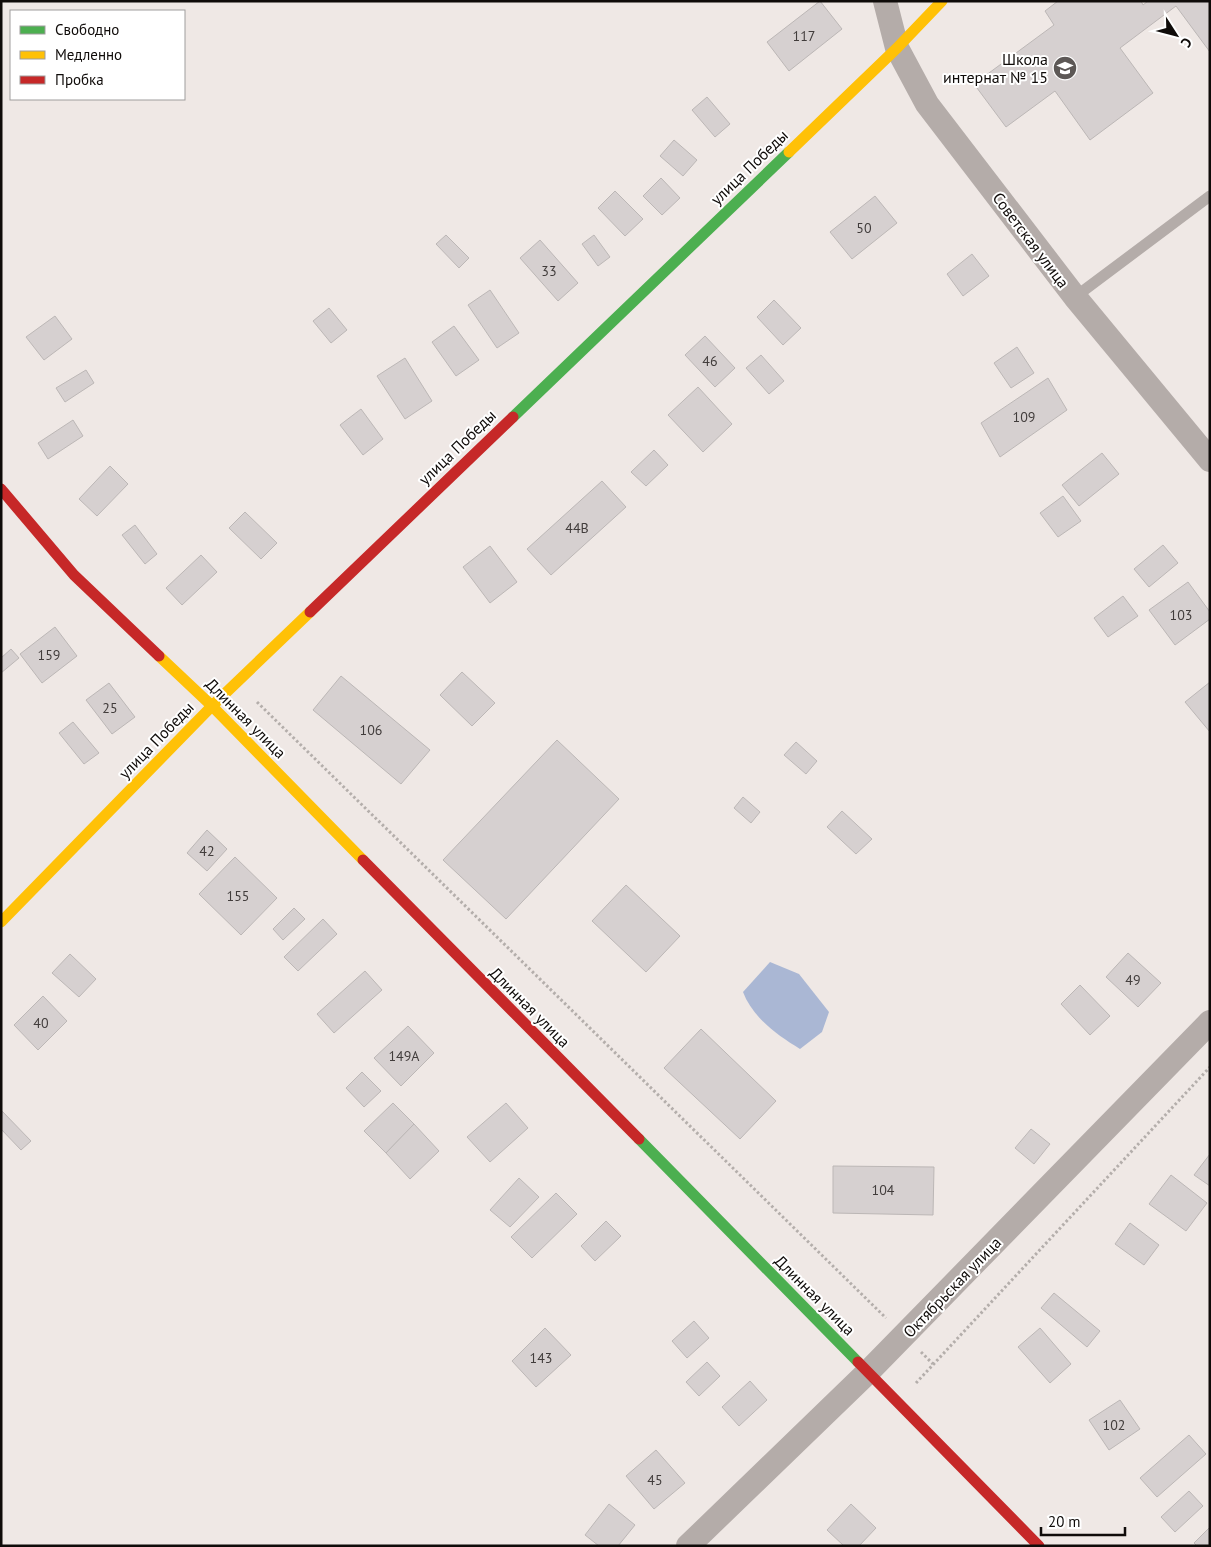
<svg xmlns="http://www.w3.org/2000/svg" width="1211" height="1547" font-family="'PT Sans',sans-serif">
<rect width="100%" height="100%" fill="#efe8e5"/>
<path fill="#aab7d4" d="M770 962 799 974 829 1012 822 1032 800 1049C777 1035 753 1018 743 992Z"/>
<g fill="#d6d0d0" stroke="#bcb7b6">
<path d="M820 1 842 29 789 71 767 42Z"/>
<path d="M1058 1H1141L1143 5 1148 1H1210V52L1176 6 1120 48 1153 93 1090 140 1055 91 1006 127 974 84 1054 25 1045 11Z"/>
<path d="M707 97 730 124 715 137 692 110Z"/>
<path d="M674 140 697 160 683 176 660 156Z"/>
<path d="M661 178 680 198 662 215 643 196Z"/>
<path d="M615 191 643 219 625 236 598 208Z"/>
<path d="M875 196 897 223 852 259 830 232Z"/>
<path d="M446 235 469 258 459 268 436 244Z"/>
<path d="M594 235 610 257 598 266 582 244Z"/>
<path d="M540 240 578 283 558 301 520 258Z"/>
<path d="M972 254 989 276 963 296 947 274Z"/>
<path d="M490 290 519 333 497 348 468 305Z"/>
<path d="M774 300 801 328 783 345 757 317Z"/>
<path d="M329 308 347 330 331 343 313 321Z"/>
<path d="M55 316 72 339 44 360 26 337Z"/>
<path d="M454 326 479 360 456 376 432 342Z"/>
<path d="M705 336 735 368 715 387 685 355Z"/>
<path d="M1017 347 1034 373 1011 388 994 363Z"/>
<path d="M761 355 784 381 769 394 746 368Z"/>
<path d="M405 358 432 401 405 419 377 376Z"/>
<path d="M86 370 94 383 65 402 56 388Z"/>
<path d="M1048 378 1067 410 1000 457 981 423Z"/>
<path d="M698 387 732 424 703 452 668 415Z"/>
<path d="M361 409 383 439 363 455 340 425Z"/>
<path d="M73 420 83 436 48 459 38 443Z"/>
<path d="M654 450 668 465 646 486 631 472Z"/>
<path d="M1102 453 1119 474 1079 506 1062 485Z"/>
<path d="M110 466 128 484 97 516 79 499Z"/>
<path d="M602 481 626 507 551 575 527 549Z"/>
<path d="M1063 496 1081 521 1058 537 1040 513Z"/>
<path d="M245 512 277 543 261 559 229 528Z"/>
<path d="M135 525 157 554 145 564 122 535Z"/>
<path d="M1163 545 1178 563 1149 587 1134 569Z"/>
<path d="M490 546 517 582 490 603 463 567Z"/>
<path d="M201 555 217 572 182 605 166 588Z"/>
<path d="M1188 582 1210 612V619L1175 645 1149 610Z"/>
<path d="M1123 596 1138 616 1108 637 1094 618Z"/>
<path d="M55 627 77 656 42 683 20 654Z"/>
<path d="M11 649 19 658 1 673V658Z"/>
<path d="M462 672 495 703 472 726 440 695Z"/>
<path d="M341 676 430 750 401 784 313 710Z"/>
<path d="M1210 682V732L1185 702Z"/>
<path d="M109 683 135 717 112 734 86 700Z"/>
<path d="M73 722 99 753 84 764 59 733Z"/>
<path d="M557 740 619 799 506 919 443 860Z"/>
<path d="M796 742 817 761 806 774 784 755Z"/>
<path d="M743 797 760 812 751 823 734 808Z"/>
<path d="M842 811 872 839 856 854 827 827Z"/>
<path d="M207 830 227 849 207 871 187 853Z"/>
<path d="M235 857 277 898 241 935 199 894Z"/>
<path d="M626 885 680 936 646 972 592 921Z"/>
<path d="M294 908 305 919 283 940 273 929Z"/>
<path d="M323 919 337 934 298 971 284 957Z"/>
<path d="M1128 953 1161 983 1138 1007 1106 977Z"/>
<path d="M70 954 96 979 79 997 52 973Z"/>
<path d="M365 971 382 990 334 1033 317 1014Z"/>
<path d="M1080 985 1110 1016 1090 1035 1061 1004Z"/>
<path d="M43 996 67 1021 38 1050 14 1025Z"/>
<path d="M408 1026 434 1053 401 1086 374 1058Z"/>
<path d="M701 1029 776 1101 740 1139 664 1068Z"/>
<path d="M362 1072 381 1091 364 1107 346 1088Z"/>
<path d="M393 1103 414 1124 386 1153 364 1131Z"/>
<path d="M506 1103 528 1128 490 1162 467 1137Z"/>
<path d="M2 1111 31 1141 21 1150 1 1129Z"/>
<path d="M414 1124 439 1151 410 1179 386 1153Z"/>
<path d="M1031 1129 1050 1144 1034 1164 1015 1148Z"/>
<path d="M1210 1154V1186L1194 1175Z"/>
<path d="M833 1166 934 1167 933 1215 833 1213Z"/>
<path d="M1171 1175 1207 1203 1186 1231 1149 1204Z"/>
<path d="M519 1178 539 1197 510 1227 490 1210Z"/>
<path d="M556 1193 577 1214 532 1258 511 1237Z"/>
<path d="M606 1221 621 1236 595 1261 581 1246Z"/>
<path d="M1130 1223 1159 1245 1144 1265 1115 1244Z"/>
<path d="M1054 1293 1100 1331 1087 1347 1041 1308Z"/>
<path d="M694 1321 709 1338 687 1358 672 1341Z"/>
<path d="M545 1328 571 1355 536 1387 512 1361Z"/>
<path d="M1040 1328 1071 1364 1050 1383 1018 1347Z"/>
<path d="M707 1362 720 1376 699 1396 686 1382Z"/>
<path d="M750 1381 767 1400 739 1426 722 1407Z"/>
<path d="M1120 1400 1140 1429 1109 1450 1089 1420Z"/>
<path d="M1189 1435 1206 1454 1157 1497 1140 1478Z"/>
<path d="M656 1450 685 1483 654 1509 626 1476Z"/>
<path d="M1189 1491 1203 1506 1175 1532 1161 1517Z"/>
<path d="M609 1504 635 1525 618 1546H599L585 1535Z"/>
<path d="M851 1504 876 1528 859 1546H844L827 1530Z"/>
<path d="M1210 1527V1546H1197L1194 1543Z"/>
</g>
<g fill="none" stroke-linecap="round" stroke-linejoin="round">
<g stroke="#b4aeab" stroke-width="3" stroke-dasharray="2.5 2.5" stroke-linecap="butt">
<path d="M257 702 886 1318"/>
<path d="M921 1352 933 1364"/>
<path d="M916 1383 1210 1067"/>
</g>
<path stroke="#b4aca9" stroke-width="11" d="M1075 297 1210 196"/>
<g stroke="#b4aca9" stroke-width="24">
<path d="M885 1 897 48 927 104 1075 297 1210 460"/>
<path d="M688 1546 868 1372 1210 1022"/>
</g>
<g stroke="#4caf50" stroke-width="11">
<path d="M513 417 789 152"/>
<path d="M639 1139 858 1362"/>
</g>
<g stroke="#ffc107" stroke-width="11">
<path d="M789 152 897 48 942 1"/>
<path d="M159 656 212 706 363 860"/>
<path d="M1 922 212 706 310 612"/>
</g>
<g stroke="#c62828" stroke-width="11">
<path d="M1 489 74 575 159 656"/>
<path d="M310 612 513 417"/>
<path d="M363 860 639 1139"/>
<path d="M858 1362 1039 1546"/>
</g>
</g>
<defs>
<g id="school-disc" transform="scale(1.25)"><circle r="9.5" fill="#5d5856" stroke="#fff"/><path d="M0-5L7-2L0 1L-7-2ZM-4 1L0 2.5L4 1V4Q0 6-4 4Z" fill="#fff"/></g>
</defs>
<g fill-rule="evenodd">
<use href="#school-disc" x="1065" y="68"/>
</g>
<g text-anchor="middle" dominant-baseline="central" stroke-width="4" stroke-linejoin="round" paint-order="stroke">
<g font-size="14" fill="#413c3b">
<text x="804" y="36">117</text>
<text x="864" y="228">50</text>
<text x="549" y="271">33</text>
<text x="710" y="361">46</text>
<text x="1024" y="417">109</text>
<text x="577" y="528">44В</text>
<text x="1181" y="615">103</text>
<text x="49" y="655">159</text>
<text x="110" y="708">25</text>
<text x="371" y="730">106</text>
<text x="207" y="851">42</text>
<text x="238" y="896">155</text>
<text x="1133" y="980">49</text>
<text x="41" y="1023">40</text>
<text x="404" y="1056">149А</text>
<text x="883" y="1190">104</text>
<text x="541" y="1358">143</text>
<text x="1114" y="1425">102</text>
<text x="655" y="1480">45</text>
</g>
<g font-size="16" fill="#0f0b09" stroke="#fff" text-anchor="end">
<text x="1048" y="59">Школа<tspan x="1048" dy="18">интернат № 15</tspan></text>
</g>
<g font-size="16" fill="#0f0b09" stroke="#fff">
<text transform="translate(749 167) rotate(-44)">улица Победы</text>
<text transform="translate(1031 240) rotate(53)">Советская улица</text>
<text transform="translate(457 447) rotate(-44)">улица Победы</text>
<text transform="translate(246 718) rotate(45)">Длинная улица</text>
<text transform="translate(156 740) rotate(-46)">улица Победы</text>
<text transform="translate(530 1007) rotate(45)">Длинная улица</text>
<text transform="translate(952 1287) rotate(-46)">Октябрьская улица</text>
<text transform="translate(815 1295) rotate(45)">Длинная улица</text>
</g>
</g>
<rect width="1211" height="1547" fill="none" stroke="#0f0b09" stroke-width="5"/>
<rect x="10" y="10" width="175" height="90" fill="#ffffff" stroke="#9f9d9d"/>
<rect x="20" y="26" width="25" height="8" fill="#4caf50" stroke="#9f9d9d"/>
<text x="55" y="35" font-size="15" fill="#0f0b09">Свободно</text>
<rect x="20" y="51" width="25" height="8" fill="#ffc107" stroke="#9f9d9d"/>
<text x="55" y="60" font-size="15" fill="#0f0b09">Медленно</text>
<rect x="20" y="76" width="25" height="8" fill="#c62828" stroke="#9f9d9d"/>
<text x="55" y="85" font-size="15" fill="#0f0b09">Пробка</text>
<g transform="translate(1176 35) rotate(126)" stroke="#ffffff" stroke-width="4" paint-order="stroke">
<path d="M0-4L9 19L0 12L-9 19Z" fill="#0f0b09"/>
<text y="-8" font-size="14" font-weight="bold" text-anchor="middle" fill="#0f0b09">С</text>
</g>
<path d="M1041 1527v8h84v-8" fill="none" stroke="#0f0b09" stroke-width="2.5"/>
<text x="1048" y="1527" font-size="15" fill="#0f0b09" stroke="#ffffff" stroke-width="4" paint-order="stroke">20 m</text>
</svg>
